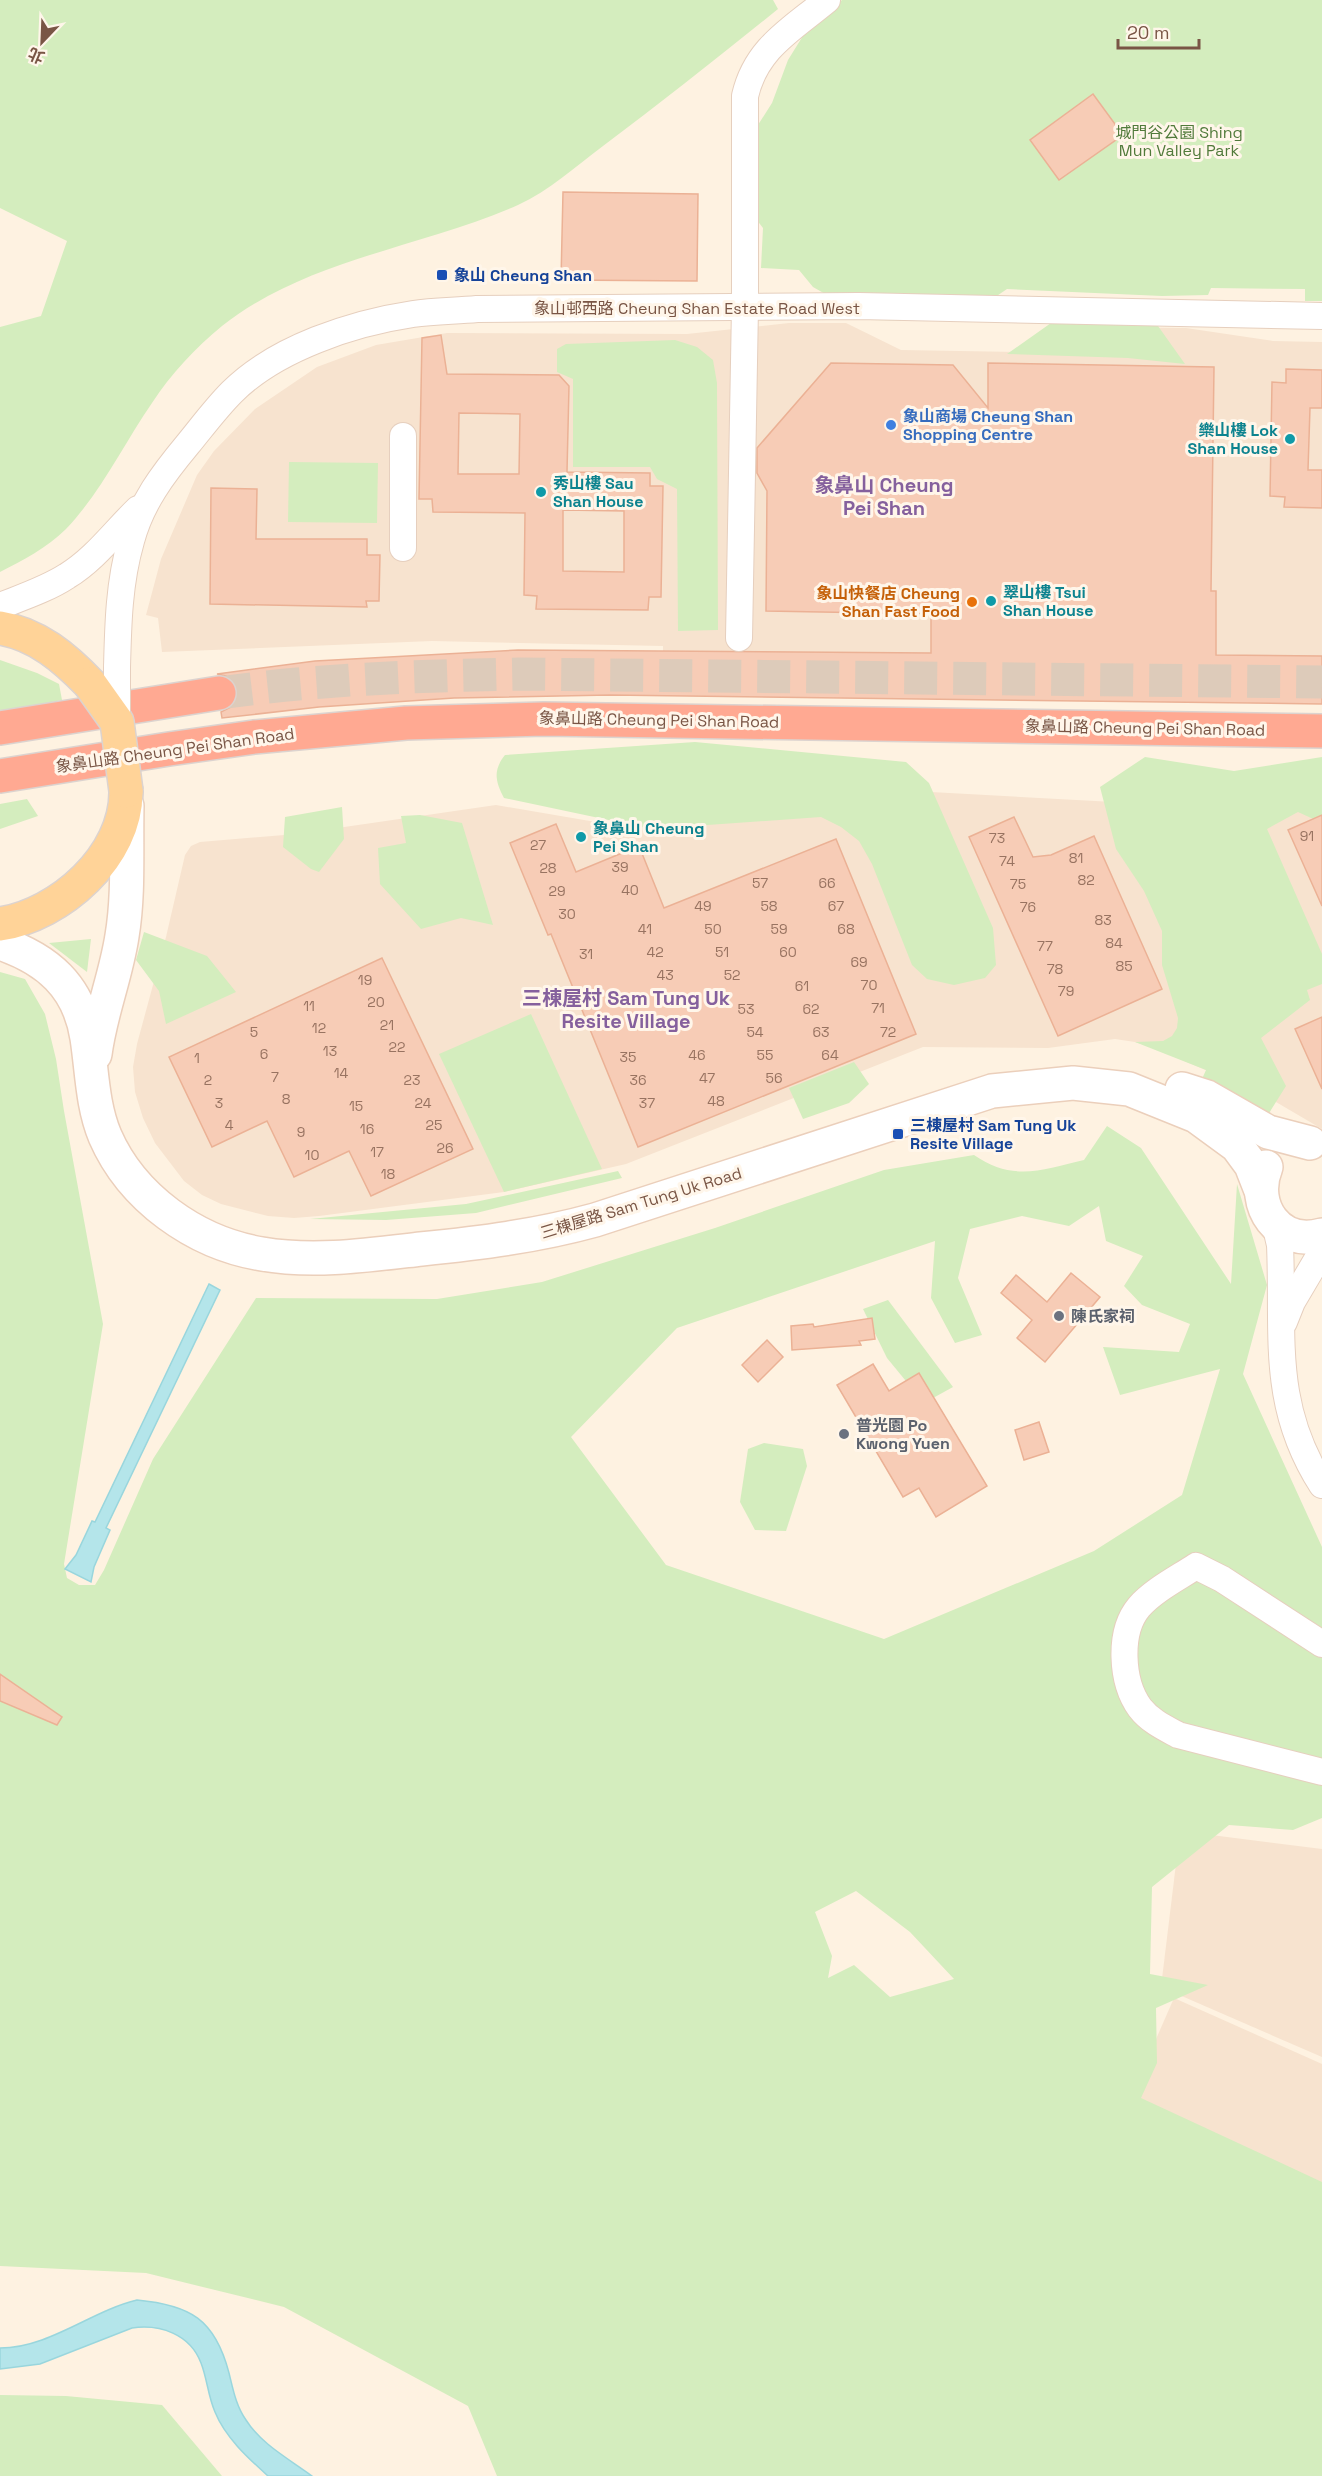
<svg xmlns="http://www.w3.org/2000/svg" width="1322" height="2476" font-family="'Space Grotesk','Noto Sans TC',sans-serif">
<rect width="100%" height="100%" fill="#fef2e1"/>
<g fill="#f7e3cf">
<path d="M789 323H846L901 350 1022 352 1077 327 1186 328 1273 341 1322 342V661L663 654V646L432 641 162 652 158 618 146 615 161 559 197 475 214 451 255 409 317 367 376 345 447 333 687 334Z"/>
<path d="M790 763 931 792 1279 811 1322 787V1129L1264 1095 1154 1048 1135 1042 1115 1039 1048 1048 923 1047 626 1164 504 1192 319 1216 294 1218 268 1216 221 1204 202 1195 184 1181 155 1143 143 1118 135 1092 133 1067 137 1044 166 937 185 855 191 846 200 842 296 834 496 805 625 827Z"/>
<path d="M1180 1831 1322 1849V2057L1161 1987Z"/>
<path d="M1174 1998 1322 2064V2193L1129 2101Z"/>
</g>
<g fill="#d4edbe" fill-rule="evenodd">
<path d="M0 0H773L778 9C720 56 662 102 603 146 576 166 549 191 518 205 420 248 307 259 222 326 195 348 171 374 152 403 123 445 102 491 66 529 47 548 23 560 0 572V327L41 316 67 241 0 208Z"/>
<path d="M842 0H1322V301H1305V289L1211 288 1208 295 1162 296 1007 289 960 321 871 320 813 287 799 270 761 268 763 228 756 219V128L772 103 788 60 806 31Z"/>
<path d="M1051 323 1158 326 1185 364 1128 358 1007 354Z"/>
<path d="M675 340 697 347 713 360 717 383 718 630 678 631 677 489 657 479 650 467H573V379L557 372V349L566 344Z"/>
<path d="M289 462 378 463 377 523 288 522Z"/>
<path d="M0 660 37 673 59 684 62 700 0 712Z"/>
<path d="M695 742 906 762 929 783 993 928 996 965 985 978 954 985 927 979 912 965 872 864 859 841 841 827 821 817 651 829 504 798C495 781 493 770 505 755Z"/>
<path d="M1145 757 1234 771 1322 757V823L1298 812 1267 829 1322 954V984L1307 990 1310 1000 1261 1038 1286 1086 1266 1118 1202 1079 1206 1070 1135 1042 1163 1041 1172 1036 1177 1028 1178 1018 1162 965V931L1144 891 1116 849 1100 787Z"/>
<path d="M27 799 38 816 0 829V804Z"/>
<path d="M342 807 344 839 319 872 311 869 283 847 285 817Z"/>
<path d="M420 815 462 823 493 925 461 918 421 929 380 884 378 848 406 843 401 816Z"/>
<path d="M144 932 207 956 236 992 166 1024 159 991 136 960Z"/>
<path d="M91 939 87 972 49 943Z"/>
<path d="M0 972 25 979 45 1014 56 1059 64 1111 103 1324 64 1564 67 1578 79 1585H95L104 1570 153 1459 256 1298 437 1299 542 1282 715 1228 884 1170 974 1155C1013 1182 1042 1170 1084 1160L1107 1126 1141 1148 1231 1284 1237 1184 1267 1285 1243 1374 1322 1547V1818L1293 1830 1229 1825 1152 1887 1150 1974 1208 1985 1156 2008 1157 2063 1141 2098 1322 2182V2476H497L468 2406 284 2307 146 2273 0 2266ZM1099 1206 1106 1241 1143 1256 1124 1286 1142 1305 1190 1324 1179 1352 1103 1347 1120 1395 1220 1369 1182 1495 1094 1551 884 1639 666 1565 571 1437 677 1328 935 1241 931 1298 955 1343 982 1335 958 1278 970 1229 1022 1216 1069 1226ZM856 1891 910 1932 954 1979 890 1997 854 1965 828 1978 832 1956 815 1912Z"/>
<path d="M531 1014 602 1169 504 1192 439 1054Z"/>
<path d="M854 1062 869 1084 849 1103 803 1119 789 1088Z"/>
<path d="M618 1171 622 1178 476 1213 386 1220 310 1219 466 1204Z"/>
<path d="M888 1300 953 1387 924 1403 887 1358 863 1309Z"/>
<path d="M764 1443 803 1449 807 1466 786 1531 755 1530 740 1502 748 1449Z"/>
<path d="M0 2395 66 2396 162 2405 222 2476H0Z"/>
</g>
<g fill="#b4e5ea" stroke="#99d6dd" stroke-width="1.5">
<path d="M209 1284 220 1290 106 1528 110 1530 94 1567 91 1582 65 1569 76 1555 92 1521 95 1522Z"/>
<path d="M137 2300C190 2305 215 2319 229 2373 233 2389 236 2406 246 2420 261 2444 289 2459 312 2476H268C248 2458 225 2437 215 2412 208 2396 207 2378 201 2363 190 2334 160 2324 132 2328L40 2364 0 2369V2348C49 2348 91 2311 137 2300Z"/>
</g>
<g fill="#f7ccb6" stroke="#ebb195" stroke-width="1.5" fill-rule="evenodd">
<path d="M1093 94 1123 135 1059 180 1030 140Z"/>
<path d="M563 192 698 194 697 281 561 280Z"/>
<path d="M441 335 447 374 559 375 569 386 567 472 650 473V486H663L661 597H649L648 610 536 609 537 596 524 595 525 513 433 512 432 499H419L422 338ZM459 413 520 414 519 474H458ZM563 510 624 511V572L563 571Z"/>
<path d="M831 363 953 365 988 408V363L1214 367 1211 591H1216V655L1322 656V704L610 695 454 698 319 707 222 718 221 712 231 707 237 699 238 691 233 681 226 676 217 674 315 661 518 650 931 653V614L766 611 767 491 757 473V448Z"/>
<path d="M1286 369 1322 370V408H1310L1308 470H1322V508L1284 507 1285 497 1270 496 1272 382 1286 383Z"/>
<path d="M211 488 257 489 256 539H367V555H380L379 601H366L367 607 210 604Z"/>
<path d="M1322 815V906L1288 830Z"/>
<path d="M1014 817 1033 857 1051 855 1094 836 1162 989 1058 1036 969 837Z"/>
<path d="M556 824 576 872 639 846 664 908 836 839 916 1034 638 1147 551 934 548 935 510 843Z"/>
<path d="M382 958 473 1149 371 1196 349 1151 294 1177 267 1121 212 1147 169 1057Z"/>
<path d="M1322 1017V1089L1295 1029Z"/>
<path d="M1071 1273 1100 1297 1045 1362 1017 1338 1032 1320 1001 1293 1016 1275 1047 1302Z"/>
<path d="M872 1318 875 1339 859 1341 861 1345 792 1350 791 1326 813 1324 814 1327Z"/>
<path d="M767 1340 783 1357 758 1382 742 1365Z"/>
<path d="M873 1364 889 1391 919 1373 987 1486 936 1517 919 1488 903 1497 837 1385Z"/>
<path d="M1039 1422 1049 1452 1024 1460 1015 1430Z"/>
<path d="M0 1674 62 1717 57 1725 0 1701Z"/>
</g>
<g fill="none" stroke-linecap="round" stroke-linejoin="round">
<path stroke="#ddcbba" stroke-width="33" stroke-dasharray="33 16" stroke-linecap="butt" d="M219 693C318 679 418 676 519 674L1322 682"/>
<g stroke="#e6cfbe" stroke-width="28">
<g id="street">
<path d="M403 548V436"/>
<path d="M0 606C23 597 47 589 67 576 95 559 115 531 138 509"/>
<path d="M739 638 745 307V96C756 48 791 30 827 0"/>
<path d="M117 668C118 625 119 582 131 541 141 503 163 474 188 444 202 427 216 408 232 392 276 348 353 323 413 314 434 311 456 311 477 309L859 306 1322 316"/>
<path d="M1269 1217 1277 1232 1280 1245C1284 1334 1270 1404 1322 1485"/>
<path d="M1284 1322 1292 1302 1322 1251"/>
<path d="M1322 1644 1222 1579 1196 1566C1178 1578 1154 1590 1139 1607 1118 1632 1121 1682 1140 1708 1150 1721 1165 1728 1178 1735L1322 1772"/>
</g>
</g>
<g stroke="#ebcfbb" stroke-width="36">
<g id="secondary">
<path d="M0 943C47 959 79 986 87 1038 92 1070 92 1105 105 1136 132 1198 195 1243 262 1254 314 1263 369 1255 421 1249 480 1243 537 1236 595 1220L992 1091 1073 1083 1129 1089 1196 1116 1237 1146 1251 1165 1260 1188"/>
<path d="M95 1054C100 1014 116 976 122 936 129 894 126 849 127 806"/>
<path d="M1182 1089 1207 1097 1268 1132 1310 1143"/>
<path d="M1266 1167C1250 1206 1279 1247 1322 1235"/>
</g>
</g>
<g stroke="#dcd3cf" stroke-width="36">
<g id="primary">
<path d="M0 628C37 634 65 658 90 684"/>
<path d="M0 924C60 915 127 856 126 791"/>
</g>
</g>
<g stroke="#dcd3cf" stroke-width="36">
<g id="highway">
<path d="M0 728 219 693"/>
<path d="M0 776 169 749 254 737 406 723 544 719 1322 731"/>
</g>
</g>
<use href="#street" stroke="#fff" stroke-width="26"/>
<use href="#secondary" stroke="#fff" stroke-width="33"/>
<use href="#primary" stroke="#ffd398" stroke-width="33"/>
<use href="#highway" stroke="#ffa992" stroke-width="33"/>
<g stroke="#e6cfbe" stroke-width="28" stroke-linecap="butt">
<path id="street-bridge" d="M117 722V668"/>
</g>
<g stroke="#dcd3cf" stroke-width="36" stroke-linecap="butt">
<path id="primary-bridge" d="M90 684 117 722 126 791"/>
</g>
<use href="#street-bridge" stroke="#fff" stroke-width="26"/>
<use href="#primary-bridge" stroke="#ffd398" stroke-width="33"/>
</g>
<g fill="#1a4fb4" stroke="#fff6ea" stroke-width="2">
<rect x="436" y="269" width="12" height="12" rx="3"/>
<rect x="892" y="1128" width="12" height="12" rx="3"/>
</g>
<circle fill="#3f7fe0" stroke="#fff6ea" stroke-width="2" cx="891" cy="425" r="6"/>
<g fill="#0f9aa8" stroke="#fff6ea" stroke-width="2">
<circle cx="1290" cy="439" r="6"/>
<circle cx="541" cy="492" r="6"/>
<circle cx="991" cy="601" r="6"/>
<circle cx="581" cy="837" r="6"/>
</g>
<circle fill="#e8710a" stroke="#fff6ea" stroke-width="2" cx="972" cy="602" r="6"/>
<g fill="#6b7280" stroke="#fff6ea" stroke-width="2">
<circle cx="1059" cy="1316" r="6"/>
<circle cx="844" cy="1434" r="6"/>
</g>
<g text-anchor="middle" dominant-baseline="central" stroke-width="6" stroke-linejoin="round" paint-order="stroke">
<g font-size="14" fill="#987361">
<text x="1307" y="836">91</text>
<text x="997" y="838">73</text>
<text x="538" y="845">27</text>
<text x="1076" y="858">81</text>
<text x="1007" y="861">74</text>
<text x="620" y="867">39</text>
<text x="548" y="868">28</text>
<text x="1086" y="880">82</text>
<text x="760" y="883">57</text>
<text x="827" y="883">66</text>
<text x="1018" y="884">75</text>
<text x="630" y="890">40</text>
<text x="557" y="891">29</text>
<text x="703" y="906">49</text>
<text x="769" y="906">58</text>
<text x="836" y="906">67</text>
<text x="1028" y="907">76</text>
<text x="567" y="914">30</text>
<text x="1103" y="920">83</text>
<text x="645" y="929">41</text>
<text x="713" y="929">50</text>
<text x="779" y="929">59</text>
<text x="846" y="929">68</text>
<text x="1114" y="943">84</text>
<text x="1045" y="946">77</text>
<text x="655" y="952">42</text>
<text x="722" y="952">51</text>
<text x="788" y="952">60</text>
<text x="586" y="954">31</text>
<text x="859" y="962">69</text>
<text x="1124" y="966">85</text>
<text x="1055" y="969">78</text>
<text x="665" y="975">43</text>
<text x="732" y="975">52</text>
<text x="365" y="980">19</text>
<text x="869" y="985">70</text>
<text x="802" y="986">61</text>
<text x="1066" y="991">79</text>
<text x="376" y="1002">20</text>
<text x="309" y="1006">11</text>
<text x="878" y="1008">71</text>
<text x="746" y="1009">53</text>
<text x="811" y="1009">62</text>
<text x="387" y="1025">21</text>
<text x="319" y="1028">12</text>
<text x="254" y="1032">5</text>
<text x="755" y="1032">54</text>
<text x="821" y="1032">63</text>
<text x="888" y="1032">72</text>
<text x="397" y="1047">22</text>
<text x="330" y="1051">13</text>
<text x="264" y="1054">6</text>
<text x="697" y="1055">46</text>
<text x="765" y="1055">55</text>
<text x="830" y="1055">64</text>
<text x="628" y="1057">35</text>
<text x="197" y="1058">1</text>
<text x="341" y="1073">14</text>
<text x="275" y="1077">7</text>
<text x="707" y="1078">47</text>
<text x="774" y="1078">56</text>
<text x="208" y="1080">2</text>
<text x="412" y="1080">23</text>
<text x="638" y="1080">36</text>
<text x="286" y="1099">8</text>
<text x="716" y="1101">48</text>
<text x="219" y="1103">3</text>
<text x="423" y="1103">24</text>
<text x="647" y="1103">37</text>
<text x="356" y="1106">15</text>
<text x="229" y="1125">4</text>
<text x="434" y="1125">25</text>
<text x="367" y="1129">16</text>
<text x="301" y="1132">9</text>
<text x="445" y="1148">26</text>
<text x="377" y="1152">17</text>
<text x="312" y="1155">10</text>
<text x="388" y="1174">18</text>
</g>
<g font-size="16" fill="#507a3a" stroke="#fff6ea">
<text x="1179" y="132">城門谷公園 Shing<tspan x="1179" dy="18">Mun Valley Park</tspan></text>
</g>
<g font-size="16" font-weight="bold" fill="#164399" stroke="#fff6ea" text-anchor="start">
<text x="454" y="275">象山 Cheung Shan</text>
<text x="910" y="1125">三棟屋村 Sam Tung Uk<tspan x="910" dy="18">Resite Village</tspan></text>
</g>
<g font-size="16" fill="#795545" stroke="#fff6ea">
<text x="697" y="308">象山邨西路 Cheung Shan Estate Road West</text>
<text transform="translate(659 720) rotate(1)">象鼻山路 Cheung Pei Shan Road</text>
<text transform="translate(1145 728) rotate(1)">象鼻山路 Cheung Pei Shan Road</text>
<text transform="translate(175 750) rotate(-8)">象鼻山路 Cheung Pei Shan Road</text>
<text transform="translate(641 1203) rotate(-17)">三棟屋路 Sam Tung Uk Road</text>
</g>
<g font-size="16" font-weight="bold" fill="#366cbe" stroke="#fff6ea" text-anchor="start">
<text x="903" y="416">象山商場 Cheung Shan<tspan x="903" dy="18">Shopping Centre</tspan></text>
</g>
<g font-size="16" font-weight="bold" fill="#0d838f" stroke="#fff6ea" text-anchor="start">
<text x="1278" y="430" text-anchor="end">樂山樓 Lok<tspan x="1278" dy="18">Shan House</tspan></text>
<text x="553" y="483">秀山樓 Sau<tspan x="553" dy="18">Shan House</tspan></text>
<text x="1003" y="592">翠山樓 Tsui<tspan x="1003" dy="18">Shan House</tspan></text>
<text x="593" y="828">象鼻山 Cheung<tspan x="593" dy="18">Pei Shan</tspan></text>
</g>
<g font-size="16" font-weight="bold" fill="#c56008" stroke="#fff6ea" text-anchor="end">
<text x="960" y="593">象山快餐店 Cheung<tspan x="960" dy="18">Shan Fast Food</tspan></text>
</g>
<g font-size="16" font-weight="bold" fill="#5b616d" stroke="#fff6ea" text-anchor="start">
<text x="1071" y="1316">陳氏家祠</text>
<text x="856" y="1425">普光園 Po<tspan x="856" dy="18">Kwong Yuen</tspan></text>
</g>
<g font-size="20" font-weight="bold" fill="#85609d" stroke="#fff6ea">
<text x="884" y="485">象鼻山 Cheung<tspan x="884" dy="23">Pei Shan</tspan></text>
<text x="626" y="998">三棟屋村 Sam Tung Uk<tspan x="626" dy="23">Resite Village</tspan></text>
</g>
</g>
<g transform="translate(42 42) rotate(203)" stroke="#fff6ea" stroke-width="4.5" paint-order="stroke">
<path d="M0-4.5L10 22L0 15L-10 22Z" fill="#795545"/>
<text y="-9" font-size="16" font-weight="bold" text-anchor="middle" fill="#795545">北</text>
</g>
<path d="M1118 39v9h81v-9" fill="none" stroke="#795545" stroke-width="3"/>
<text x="1127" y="39" font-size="18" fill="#795545" stroke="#fff6ea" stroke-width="4.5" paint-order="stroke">20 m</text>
</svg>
